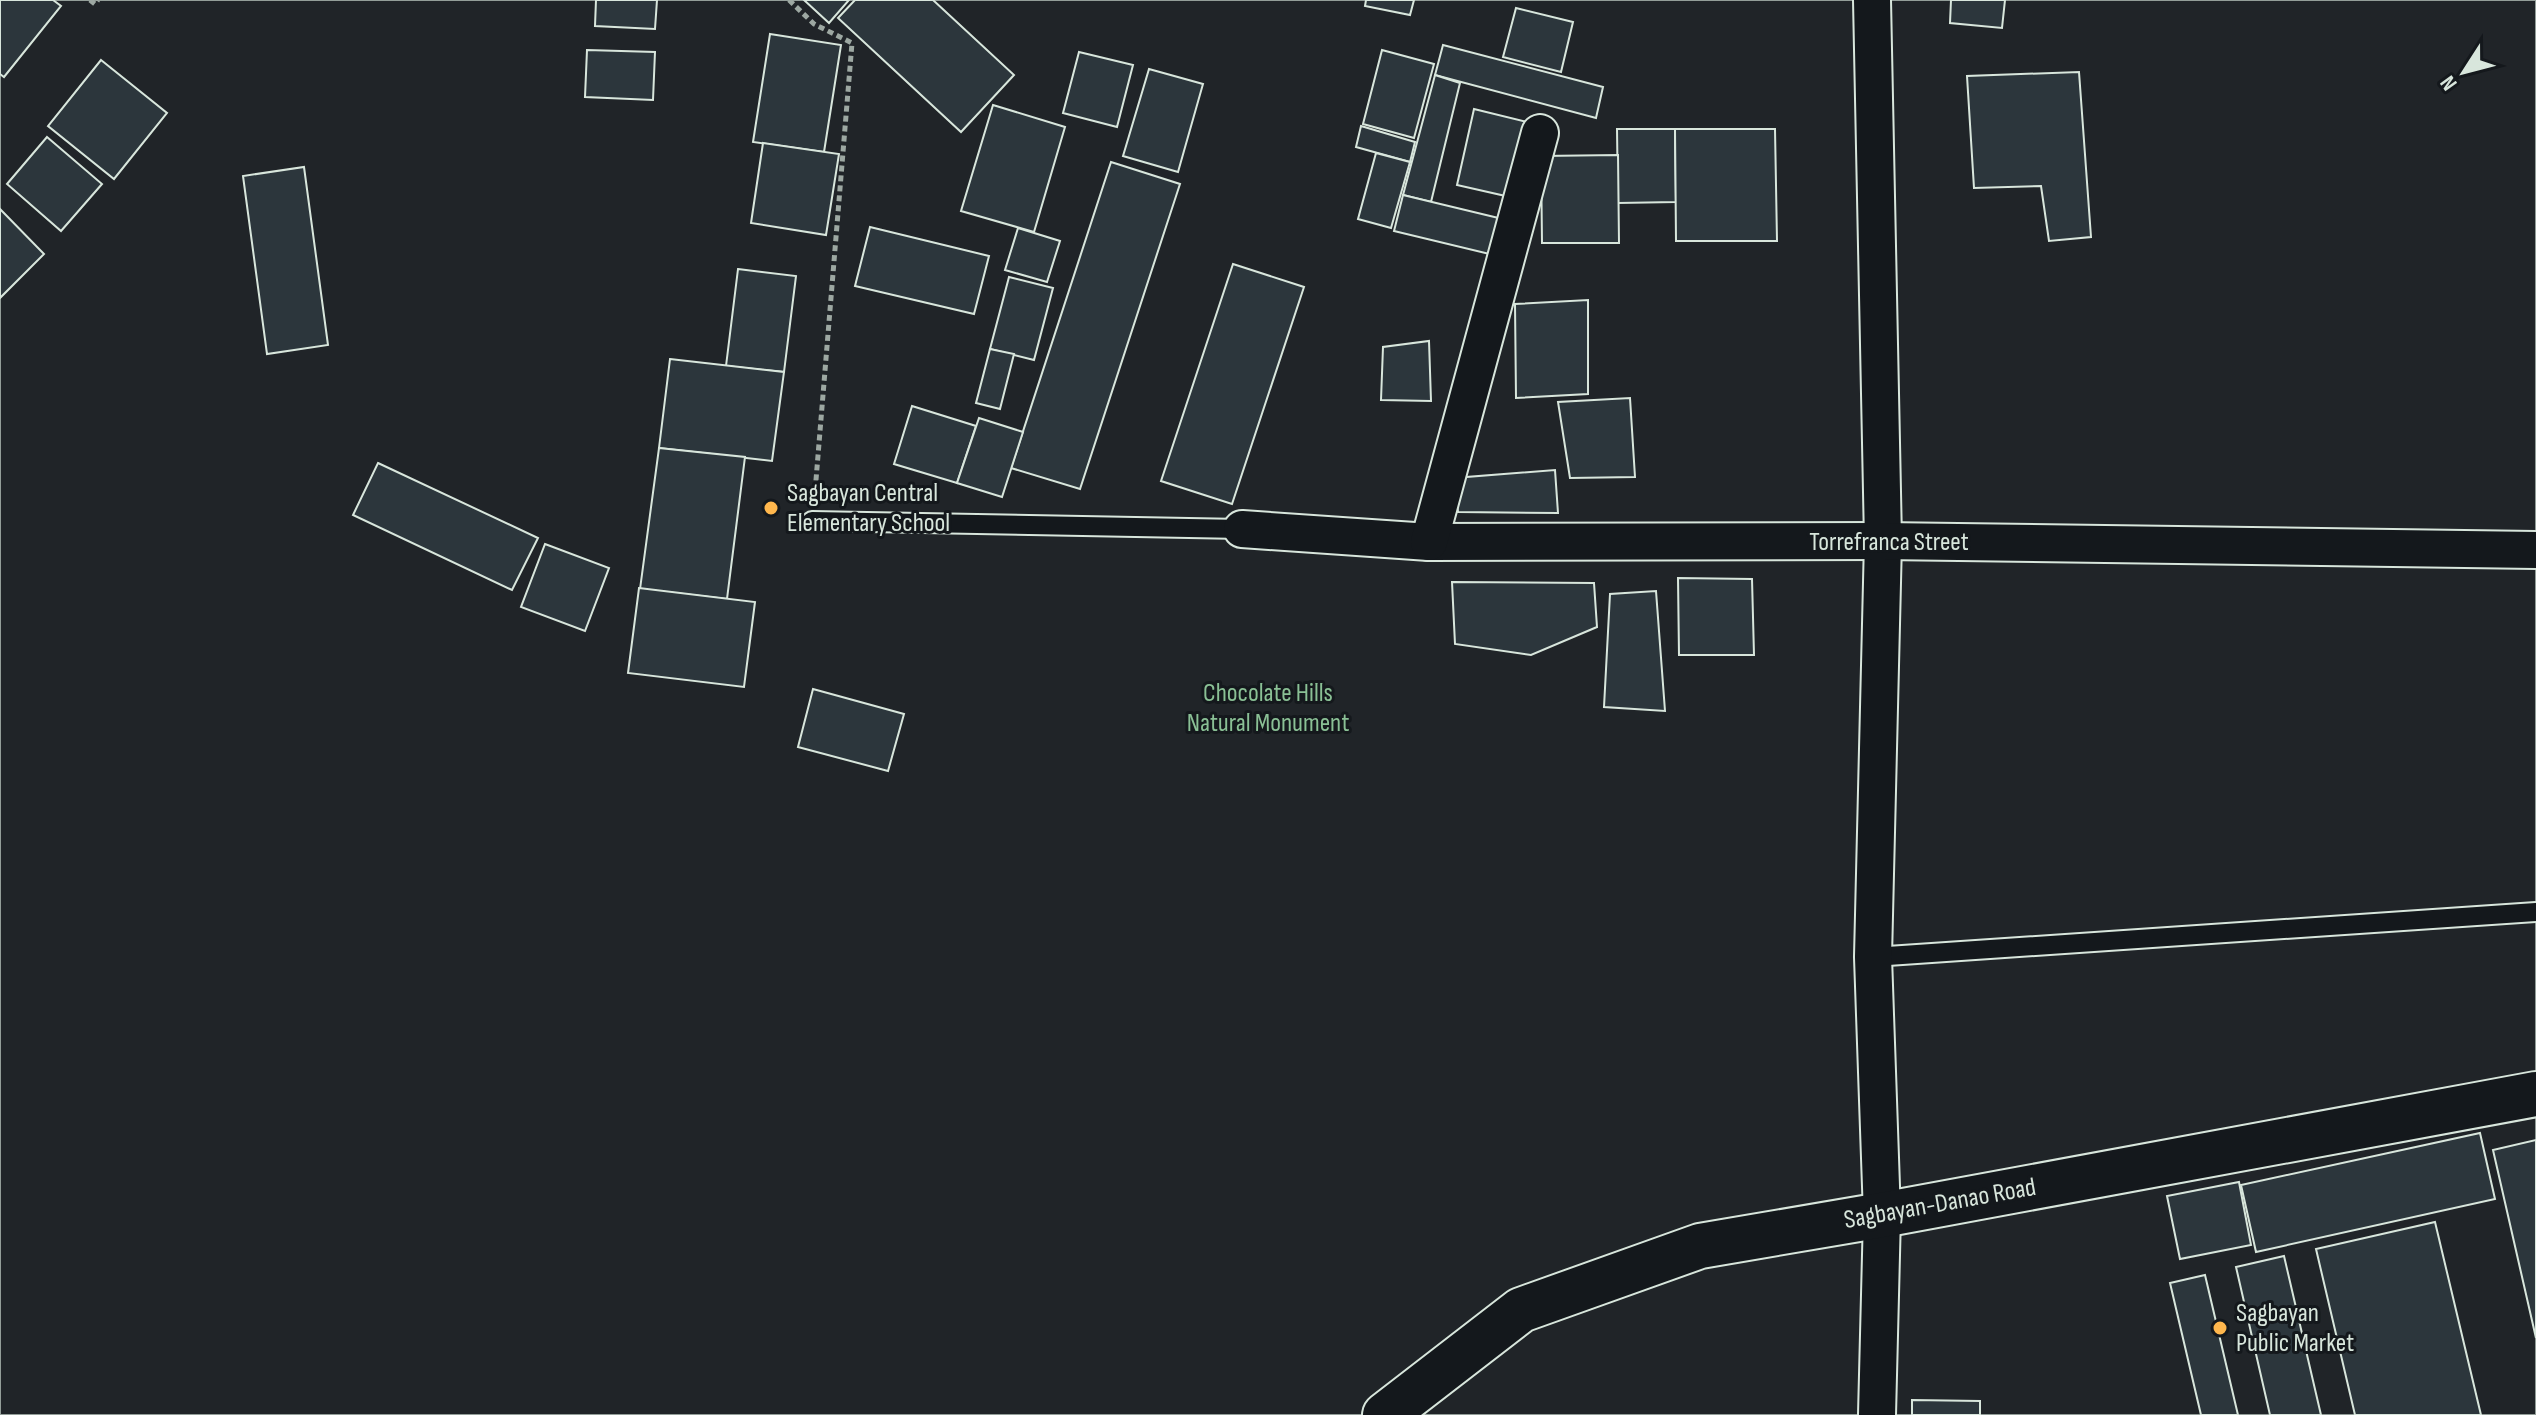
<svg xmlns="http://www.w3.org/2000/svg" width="2536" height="1415" font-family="'Sofia Sans Condensed',sans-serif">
<rect width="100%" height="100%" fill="#14181c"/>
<rect fill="#202428" stroke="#939e99" stroke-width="2" x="0" y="0" width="2536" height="1415"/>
<g fill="#2c363c" stroke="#d8e6dc" stroke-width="2">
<path d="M0 0H53L61 6 4 77 0 74Z"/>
<path d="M596 0H657L655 29 595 26Z"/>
<path d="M804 0H849L829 23Z"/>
<path d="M855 0H933L1014 75 961 132 838 18Z"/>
<path d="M1366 0H1414L1410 15 1365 6Z"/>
<path d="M1951 0H2005L2002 28 1950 23Z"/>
<path d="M1516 8 1573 22 1561 72 1503 57Z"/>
<path d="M770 34 841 45 824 152 753 142Z"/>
<path d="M1443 45 1603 87 1596 118 1435 75Z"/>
<path d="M587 50 655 52 653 100 585 97Z"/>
<path d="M1382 50 1434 64 1414 138 1363 124Z"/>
<path d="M1079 52 1133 65 1117 127 1063 113Z"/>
<path d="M101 60 167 113 114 179 48 126Z"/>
<path d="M1149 69 1203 84 1178 172 1123 156Z"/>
<path d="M2079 72 2091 237 2049 241 2041 186 1974 188 1967 76Z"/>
<path d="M1435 75 1460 83 1431 202 1403 195Z"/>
<path d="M993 105 1065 127 1034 232 961 211Z"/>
<path d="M1474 109 1527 122 1510 197 1457 185Z"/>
<path d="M1361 126 1415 142 1410 162 1356 147Z"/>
<path d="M1617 129H1675L1676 202 1618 203Z"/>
<path d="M1675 129H1775L1777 241H1676Z"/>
<path d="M47 137 102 184 61 231 7 184Z"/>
<path d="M763 143 839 154 826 235 751 223Z"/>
<path d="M1376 153 1410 162 1391 228 1358 219Z"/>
<path d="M1618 155 1619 243H1542L1541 156Z"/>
<path d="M1111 162 1180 184 1080 489 1011 468Z"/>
<path d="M304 167 328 345 267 354 243 176Z"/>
<path d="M1403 195 1511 221 1502 257 1394 231Z"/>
<path d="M0 209 44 254 0 298Z"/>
<path d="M870 227 989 256 974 314 855 286Z"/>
<path d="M1018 228 1060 241 1047 282 1005 270Z"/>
<path d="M1233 264 1304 287 1232 504 1161 481Z"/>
<path d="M738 269 796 276 784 372 726 366Z"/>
<path d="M1009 277 1053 288 1034 360 990 349Z"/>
<path d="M1588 300V394L1516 398 1515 304Z"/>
<path d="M1429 341 1431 401 1381 400 1383 347Z"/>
<path d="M990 349 1014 354 1000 409 976 403Z"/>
<path d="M670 359 784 372 772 461 659 448Z"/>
<path d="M1630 398 1635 477 1570 478 1558 402Z"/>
<path d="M912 406 976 426 957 483 894 464Z"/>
<path d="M979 418 1023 432 1002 497 957 483Z"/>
<path d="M659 448 745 457 727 599 640 589Z"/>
<path d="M378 463 538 538 512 590 353 515Z"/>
<path d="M1555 470 1558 513 1458 512 1454 478Z"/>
<path d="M545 544 609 568 585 631 521 607Z"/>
<path d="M1678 578 1752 579 1754 655H1679Z"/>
<path d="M1452 582 1594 583 1597 627 1531 655 1455 644Z"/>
<path d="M639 588 755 602 744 687 628 673Z"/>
<path d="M1656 591 1665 711 1604 707 1610 594Z"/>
<path d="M813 689 904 714 888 771 798 747Z"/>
<path d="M2480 1133 2495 1199 2256 1252 2241 1185Z"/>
<path d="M2536 1140V1338L2493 1150Z"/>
<path d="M2239 1182 2251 1245 2180 1259 2167 1196Z"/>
<path d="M2435 1222 2481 1415H2355L2316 1249Z"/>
<path d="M2284 1256 2321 1415H2270L2236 1267Z"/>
<path d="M2205 1275 2238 1415H2201L2170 1283Z"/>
<path d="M1912 1400 1980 1401V1415H1912Z"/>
</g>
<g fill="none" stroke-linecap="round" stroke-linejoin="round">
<g stroke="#d8e6dc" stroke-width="22">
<g id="service">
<path d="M812 521 1242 529"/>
<path d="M1873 957 2536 912"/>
</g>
</g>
<g stroke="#d8e6dc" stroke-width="40">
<g id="minor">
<path d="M1872 0 1883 541 1873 957 1882 1215 1877 1415"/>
<path d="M1242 529 1429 542 1883 541 2536 550"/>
<path d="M1429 542 1540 133"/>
</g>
</g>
<g stroke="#d8e6dc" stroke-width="48">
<path id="secondary" d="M1385 1415 1521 1310 1700 1246 1882 1215 2536 1094"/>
</g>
<g stroke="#9da8a2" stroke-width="5" stroke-dasharray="6 4" stroke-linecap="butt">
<path d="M90 0 95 4 98 0"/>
<path d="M789 0 814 24 852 43 815 492"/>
</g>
<use href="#service" stroke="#14181c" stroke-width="18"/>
<use href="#minor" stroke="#14181c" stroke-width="36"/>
<use href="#secondary" stroke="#14181c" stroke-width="44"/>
</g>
<g fill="#ffb74d" stroke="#14181c" stroke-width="3">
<circle cx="771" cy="508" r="8"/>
<circle cx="2220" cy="1328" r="8"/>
</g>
<g text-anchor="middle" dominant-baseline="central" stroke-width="6" stroke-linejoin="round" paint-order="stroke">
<g font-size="26" fill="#d8e6dc" stroke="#14181c" text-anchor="start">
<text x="787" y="493">Sagbayan Central<tspan x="787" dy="30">Elementary School</tspan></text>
<text x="2236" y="1313">Sagbayan<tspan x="2236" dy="30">Public Market</tspan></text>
</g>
<g font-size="26" fill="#d8e6dc" stroke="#14181c">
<text x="1889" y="542">Torrefranca Street</text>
<text transform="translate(1940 1204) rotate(-10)">Sagbayan-Danao Road</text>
</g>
<g font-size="26" fill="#8ac095" stroke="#14181c">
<text x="1268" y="693">Chocolate Hills<tspan x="1268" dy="30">Natural Monument</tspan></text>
</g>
</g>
<g transform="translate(2464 72) rotate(234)" stroke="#14181c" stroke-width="6" paint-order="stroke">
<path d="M0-6L14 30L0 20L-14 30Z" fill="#d8e6dc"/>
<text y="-12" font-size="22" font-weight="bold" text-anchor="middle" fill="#d8e6dc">N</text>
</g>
</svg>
